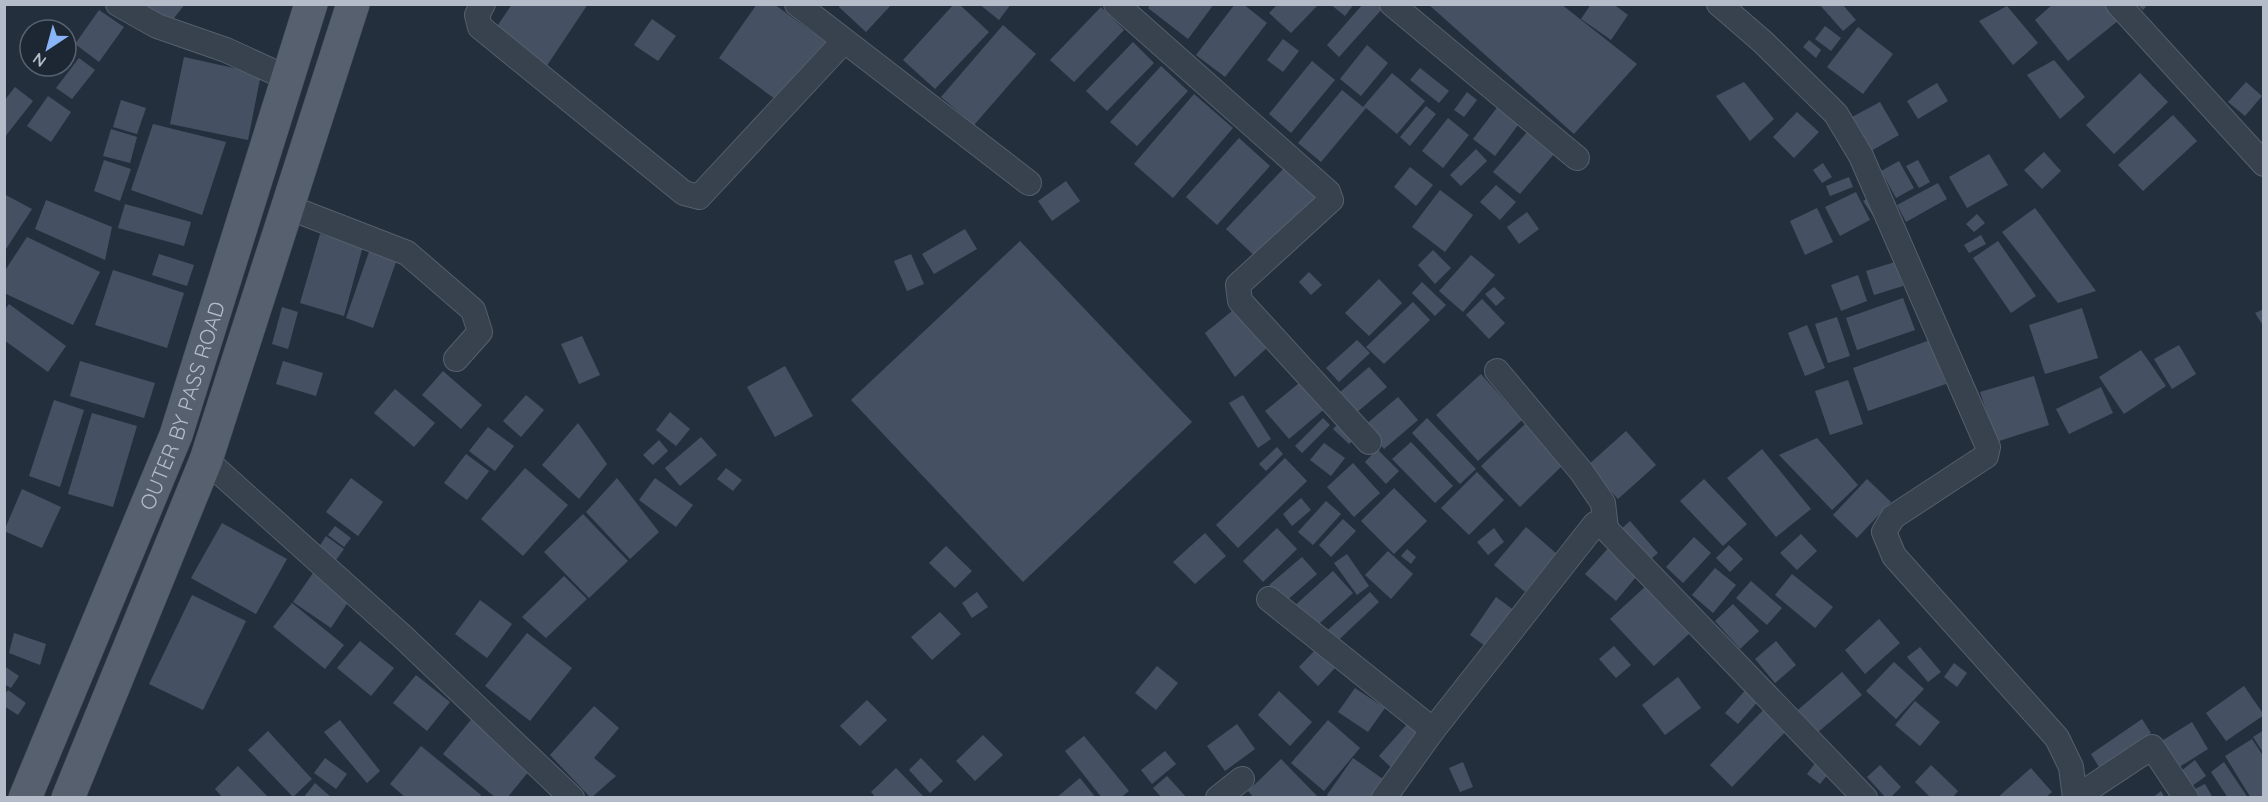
<svg xmlns="http://www.w3.org/2000/svg" width="2268" height="802" font-family="Quicksand,sans-serif">
<rect width="100%" height="100%" fill="#242f3e"/>
<g fill="#455162">
<path d="M135 4H185L171 22Z"/>
<path d="M512 4H588L546 67 494 31Z"/>
<path d="M757 4H774L827 43 782 104 719 58Z"/>
<path d="M841 4H892L866 32 839 7Z"/>
<path d="M954 4H959L989 32 935 89 903 60Z"/>
<path d="M979 4H1011L999 20Z"/>
<path d="M1151 4H1214L1188 39 1148 8Z"/>
<path d="M1235 4H1243L1267 23 1225 77 1196 55Z"/>
<path d="M1330 4H1354L1345 16Z"/>
<path d="M1363 4H1378L1383 8 1339 57 1327 45Z"/>
<path d="M1428 4H1561L1637 64 1574 134Z"/>
<path d="M1591 4H1613L1628 15 1611 40 1581 19Z"/>
<path d="M1819 4H1842L1856 20 1843 31Z"/>
<path d="M2053 4H2106L2119 20 2068 61 2035 20Z"/>
<path d="M2136 4H2148L2143 10Z"/>
<path d="M1277 5H1318L1291 33 1269 13Z"/>
<path d="M2007 6 2038 43 2013 65 1979 21Z"/>
<path d="M1101 7 1124 30 1074 82 1050 60Z"/>
<path d="M99 10 124 27 99 62 75 44Z"/>
<path d="M652 19 676 36 658 61 634 45Z"/>
<path d="M1003 25 1036 54 974 125 941 97Z"/>
<path d="M1825 26 1841 38 1831 51 1815 39Z"/>
<path d="M1858 27 1893 54 1863 94 1827 67Z"/>
<path d="M1283 39 1299 51 1283 72 1267 60Z"/>
<path d="M1809 40 1821 50 1816 58 1803 47Z"/>
<path d="M1133 42 1154 63 1107 111 1086 91Z"/>
<path d="M1367 45 1388 63 1361 96 1340 79Z"/>
<path d="M184 57 261 74 248 140 170 124Z"/>
<path d="M79 58 95 70 72 99 56 88Z"/>
<path d="M2054 60 2085 97 2060 119 2027 75Z"/>
<path d="M1312 61 1335 80 1291 133 1269 114Z"/>
<path d="M1161 66 1188 91 1137 146 1110 122Z"/>
<path d="M1420 68 1449 91 1439 103 1410 80Z"/>
<path d="M1392 73 1425 101 1397 134 1366 108 1321 162 1298 143 1342 90 1363 107Z"/>
<path d="M2140 73 2168 102 2114 154 2086 125Z"/>
<path d="M1744 82 1774 119 1750 141 1716 96Z"/>
<path d="M2246 82 2262 96 2245 116 2228 102Z"/>
<path d="M1937 83 1948 101 1918 119 1907 101Z"/>
<path d="M15 87 33 101 4 138V101Z"/>
<path d="M1467 92 1477 100 1464 117 1454 110Z"/>
<path d="M1194 94 1233 128 1173 198 1134 164Z"/>
<path d="M48 96 71 112 51 142 27 126Z"/>
<path d="M121 100 146 108 137 134 113 127Z"/>
<path d="M1502 101 1524 117 1495 156 1473 139Z"/>
<path d="M1880 102 1899 135 1871 151 1852 117Z"/>
<path d="M1426 106 1436 114 1410 146 1400 137Z"/>
<path d="M1797 112 1819 132 1794 158 1773 137Z"/>
<path d="M2173 115 2197 141 2143 191 2118 165Z"/>
<path d="M1448 118 1469 135 1443 168 1422 151Z"/>
<path d="M153 124 226 142 202 215 131 190Z"/>
<path d="M111 129 137 137 130 163 103 156Z"/>
<path d="M1527 132 1554 154 1520 194 1493 172Z"/>
<path d="M1239 138 1270 166 1217 225 1186 197Z"/>
<path d="M1476 149 1487 161 1461 186 1450 175Z"/>
<path d="M2044 152 2061 171 2042 189 2024 170Z"/>
<path d="M1989 154 2008 185 1967 208 1949 177Z"/>
<path d="M104 160 131 169 120 201 94 191Z"/>
<path d="M1918 160 1930 182 1919 188 1906 166Z"/>
<path d="M1899 161 1914 188 1896 198 1881 171Z"/>
<path d="M1823 163 1832 177 1822 183 1813 170Z"/>
<path d="M1410 167 1433 185 1416 206 1394 187Z"/>
<path d="M1284 168 1318 200 1260 261 1226 229Z"/>
<path d="M1849 177 1853 187 1830 196 1826 186Z"/>
<path d="M1066 181 1080 201 1052 221 1038 201Z"/>
<path d="M1938 183 1947 199 1906 222 1897 205Z"/>
<path d="M1496 185 1516 202 1500 220 1480 202Z"/>
<path d="M1440 190 1473 215 1445 252 1412 227Z"/>
<path d="M1856 192 1870 220 1840 236 1825 207Z"/>
<path d="M4 194 32 209 4 252Z"/>
<path d="M1871 196 1880 212 1873 216 1863 201Z"/>
<path d="M46 200 112 227 105 260 35 229Z"/>
<path d="M125 204 191 222 184 246 118 228Z"/>
<path d="M1817 208 1833 242 1805 255 1790 221Z"/>
<path d="M2035 208 2096 291 2058 303 2002 232Z"/>
<path d="M1527 212 1539 229 1519 244 1507 227Z"/>
<path d="M1977 214 1985 223 1974 232 1966 224Z"/>
<path d="M965 229 977 249 934 274 922 254Z"/>
<path d="M320 234 363 246 344 316 300 303Z"/>
<path d="M1981 235 1986 244 1969 253 1964 245Z"/>
<path d="M27 237 100 272 73 325 4 293V272Z"/>
<path d="M1020 241 1192 422 1023 582 851 400Z"/>
<path d="M1998 241 2036 296 2011 313 1973 258Z"/>
<path d="M370 249 397 259 373 328 346 318Z"/>
<path d="M1433 250 1451 268 1435 284 1418 265Z"/>
<path d="M159 254 194 265 187 286 152 275Z"/>
<path d="M911 254 924 284 907 291 894 261Z"/>
<path d="M1471 255 1495 275 1463 312 1439 291Z"/>
<path d="M1895 262 1903 286 1874 295 1866 271Z"/>
<path d="M113 270 184 293 167 348 95 325Z"/>
<path d="M1309 272 1322 285 1311 295 1299 282Z"/>
<path d="M1858 275 1867 301 1841 311 1831 285Z"/>
<path d="M1379 279 1402 303 1369 336 1345 313Z"/>
<path d="M1422 282 1446 305 1435 316 1412 293Z"/>
<path d="M1494 287 1505 298 1496 306 1485 294Z"/>
<path d="M1903 298 1915 330 1857 350 1846 318Z"/>
<path d="M1482 299 1505 323 1489 339 1466 315Z"/>
<path d="M1413 302 1430 320 1384 364 1366 347Z"/>
<path d="M9 304 66 346 48 372 4 340V311Z"/>
<path d="M282 307 298 312 288 349 272 344Z"/>
<path d="M2082 308 2098 358 2045 374 2029 325Z"/>
<path d="M2264 309V327L2255 313Z"/>
<path d="M1232 311 1269 346 1235 377 1205 333Z"/>
<path d="M1837 317 1850 356 1828 363 1815 324Z"/>
<path d="M1807 325 1825 368 1805 376 1788 333Z"/>
<path d="M582 336 600 375 579 384 561 344Z"/>
<path d="M1357 340 1370 353 1339 382 1326 368Z"/>
<path d="M1930 340 1946 384 1868 411 1853 368Z"/>
<path d="M2179 345 2196 374 2172 389 2154 359Z"/>
<path d="M2141 350 2166 386 2124 414 2099 377Z"/>
<path d="M80 361 155 383 144 418 70 396Z"/>
<path d="M283 361 323 373 316 396 276 384Z"/>
<path d="M785 366 813 416 775 437 747 387Z"/>
<path d="M1369 367 1387 387 1356 413 1339 393Z"/>
<path d="M443 371 482 405 461 429 422 395Z"/>
<path d="M1481 374 1522 420 1478 461 1436 415Z"/>
<path d="M2034 376 2049 425 1996 442 1980 392Z"/>
<path d="M1305 378 1328 406 1289 439 1265 411Z"/>
<path d="M1848 380 1863 424 1830 435 1815 391Z"/>
<path d="M2101 387 2113 413 2069 434 2056 409Z"/>
<path d="M395 389 435 423 414 447 374 413Z"/>
<path d="M526 395 544 410 521 437 503 421Z"/>
<path d="M1243 395 1271 439 1258 448 1229 403Z"/>
<path d="M1398 397 1418 420 1384 449 1364 426Z"/>
<path d="M54 400 84 410 60 487 29 476Z"/>
<path d="M670 412 690 429 676 446 656 430Z"/>
<path d="M92 413 137 426 113 507 68 494Z"/>
<path d="M1323 418 1330 425 1302 453 1295 446Z"/>
<path d="M1427 418 1476 469 1460 484 1412 433Z"/>
<path d="M1341 421 1357 437 1349 444 1333 429Z"/>
<path d="M578 423 607 464 579 499 542 465Z"/>
<path d="M1525 424 1564 464 1520 507 1481 466Z"/>
<path d="M488 427 514 446 495 471 469 451Z"/>
<path d="M1626 431 1656 465 1618 499 1587 466Z"/>
<path d="M701 437 717 455 680 486 665 468Z"/>
<path d="M1817 438 1858 485 1832 510 1779 455Z"/>
<path d="M659 440 668 451 653 465 643 455Z"/>
<path d="M1411 442 1453 486 1435 503 1392 459Z"/>
<path d="M1324 443 1345 458 1331 476 1310 460Z"/>
<path d="M1277 447 1283 454 1266 471 1259 464Z"/>
<path d="M1377 449 1399 471 1386 484 1365 462Z"/>
<path d="M1762 449 1811 509 1776 537 1727 478Z"/>
<path d="M466 454 489 471 467 500 444 483Z"/>
<path d="M1285 458 1307 481 1238 548 1216 525Z"/>
<path d="M1353 463 1380 493 1354 517 1327 487Z"/>
<path d="M525 468 568 505 523 556 481 519Z"/>
<path d="M726 468 742 480 733 491 717 479Z"/>
<path d="M1477 472 1504 500 1469 535 1441 508Z"/>
<path d="M351 478 383 502 358 536 326 512Z"/>
<path d="M617 478 659 532 630 559 586 512Z"/>
<path d="M655 478 693 505 676 527 639 500Z"/>
<path d="M1704 479 1747 524 1723 546 1680 501Z"/>
<path d="M1867 479 1891 502 1857 538 1833 515Z"/>
<path d="M1394 488 1427 521 1394 554 1361 521Z"/>
<path d="M22 489 61 507 42 548 4 531Z"/>
<path d="M1301 498 1311 510 1292 526 1283 514Z"/>
<path d="M1326 501 1341 514 1313 545 1298 532Z"/>
<path d="M583 514 628 561 589 598 544 552Z"/>
<path d="M1343 519 1356 531 1331 557 1319 545Z"/>
<path d="M1630 521 1658 553 1645 564 1618 532Z"/>
<path d="M222 523 287 559 256 614 191 578Z"/>
<path d="M335 526 351 538 344 547 328 535Z"/>
<path d="M1526 527 1557 554 1525 592 1494 565Z"/>
<path d="M1277 528 1297 549 1263 582 1243 561Z"/>
<path d="M1494 528 1504 542 1488 555 1477 542Z"/>
<path d="M1205 533 1226 556 1195 584 1173 562Z"/>
<path d="M1801 534 1817 551 1797 570 1780 553Z"/>
<path d="M326 536 344 549 336 560 319 547Z"/>
<path d="M1694 537 1711 553 1683 583 1666 567Z"/>
<path d="M1611 545 1641 571 1616 601 1585 574Z"/>
<path d="M1729 545 1743 559 1730 572 1716 558Z"/>
<path d="M946 546 972 571 955 588 929 563Z"/>
<path d="M1407 549 1416 557 1411 564 1401 556Z"/>
<path d="M1388 551 1413 574 1391 599 1365 575Z"/>
<path d="M1347 554 1369 586 1357 595 1334 563Z"/>
<path d="M1302 557 1317 574 1285 602 1269 585Z"/>
<path d="M1715 568 1736 585 1713 613 1692 595Z"/>
<path d="M315 570 352 596 331 628 293 602Z"/>
<path d="M1333 571 1353 593 1310 632 1291 609Z"/>
<path d="M1792 574 1833 607 1815 628 1775 595Z"/>
<path d="M564 576 587 599 546 638 522 617Z"/>
<path d="M1751 581 1782 608 1767 625 1736 598Z"/>
<path d="M1647 585 1691 632 1654 666 1610 619Z"/>
<path d="M977 592 988 607 972 618 962 603Z"/>
<path d="M1370 592 1379 602 1331 647 1321 636Z"/>
<path d="M192 595 246 621 203 710 149 684Z"/>
<path d="M1496 597 1515 611 1488 648 1470 635Z"/>
<path d="M480 600 512 624 487 658 455 634Z"/>
<path d="M292 603 344 645 325 669 273 627Z"/>
<path d="M1733 604 1759 631 1740 649 1715 621Z"/>
<path d="M940 612 961 634 932 660 911 637Z"/>
<path d="M1879 619 1900 643 1865 674 1845 650Z"/>
<path d="M14 633 46 644 40 665 9 653Z"/>
<path d="M527 633 572 668 530 721 485 686Z"/>
<path d="M360 641 394 668 371 696 337 668Z"/>
<path d="M1776 641 1796 665 1775 683 1755 659Z"/>
<path d="M1614 646 1631 665 1616 678 1599 659Z"/>
<path d="M1920 647 1941 672 1928 682 1907 657Z"/>
<path d="M1317 648 1336 667 1318 686 1299 667Z"/>
<path d="M1894 662 1924 689 1896 719 1866 691Z"/>
<path d="M1954 663 1967 673 1957 687 1944 677Z"/>
<path d="M4 666 19 676 11 688 4 684Z"/>
<path d="M1157 666 1178 683 1156 710 1135 693Z"/>
<path d="M1842 672 1862 695 1811 738 1792 715Z"/>
<path d="M416 675 450 702 427 731 393 703Z"/>
<path d="M1678 677 1701 708 1665 735 1642 705Z"/>
<path d="M2244 686 2264 715 2226 741 2206 713Z"/>
<path d="M1748 687 1761 698 1738 724 1725 713Z"/>
<path d="M1355 688 1385 708 1368 732 1338 712Z"/>
<path d="M8 690 26 703 18 715 4 706V695Z"/>
<path d="M1279 691 1312 722 1290 746 1258 715Z"/>
<path d="M867 700 887 720 860 746 840 726Z"/>
<path d="M1915 701 1940 722 1920 746 1895 725Z"/>
<path d="M594 706 619 728 594 758 616 776 591 798 550 755Z"/>
<path d="M1767 706 1790 727 1732 787 1710 765Z"/>
<path d="M474 716 534 765 507 798H496L443 754Z"/>
<path d="M2142 719 2151 733 2099 767 2091 754Z"/>
<path d="M340 720 380 771 367 783 324 732Z"/>
<path d="M1328 720 1360 748 1324 791 1291 763Z"/>
<path d="M1409 722 1426 738 1396 772 1379 756Z"/>
<path d="M2192 722 2208 749 2176 769 2160 742Z"/>
<path d="M1237 724 1255 749 1225 771 1207 746Z"/>
<path d="M2264 730V754L2253 737Z"/>
<path d="M268 731 312 779 293 797 248 750Z"/>
<path d="M983 735 1003 755 975 781 956 761Z"/>
<path d="M1084 736 1129 791 1120 798H1102L1065 751Z"/>
<path d="M2252 739 2264 757V798H2251L2225 756Z"/>
<path d="M421 746 481 795 479 798H406L390 784Z"/>
<path d="M1165 751 1176 764 1152 784 1141 770Z"/>
<path d="M325 758 347 774 336 789 314 773Z"/>
<path d="M921 758 943 781 930 793 909 770Z"/>
<path d="M1353 758 1383 779 1370 798H1330L1327 795Z"/>
<path d="M1281 759 1317 796 1316 798H1254L1248 791Z"/>
<path d="M2195 760 2206 776 2192 786 2181 771Z"/>
<path d="M1463 762 1473 787 1460 792 1449 768Z"/>
<path d="M2224 762 2248 798H2228L2211 772Z"/>
<path d="M1815 763 1829 773 1820 784 1807 774Z"/>
<path d="M1880 765 1901 787 1890 798H1886L1867 777Z"/>
<path d="M1931 765 1958 791 1952 798H1931L1915 782Z"/>
<path d="M238 766 269 798H223L215 789Z"/>
<path d="M896 768 923 796 922 798H876L871 792Z"/>
<path d="M2031 768 2052 792 2045 798H1997Z"/>
<path d="M1167 776 1187 798H1162L1153 788Z"/>
<path d="M1080 778 1096 798H1056Z"/>
<path d="M315 783 332 798H303Z"/>
<path d="M2205 784 2213 798H2200L2195 789Z"/>
<path d="M2161 791 2165 798H2152Z"/>
</g>
<g fill="none" stroke-linecap="round" stroke-linejoin="round">
<g stroke="#565f6c" stroke-width="26">
<g id="minor">
<path d="M118 4 157 26 226 50 287 78"/>
<path d="M483 4 477 15 480 27 684 193 699 197 844 41"/>
<path d="M797 4 1029 183"/>
<path d="M1116 4 1328 192 1331 200 1238 285 1240 301 1369 442"/>
<path d="M1392 4 1577 158"/>
<path d="M1719 4 1763 42 1836 114 1861 156 1988 447 1986 456 1893 517 1884 532 1894 556 2057 738 2071 767 2075 798"/>
<path d="M2118 4 2264 164"/>
<path d="M288 207 407 253 473 310 480 332 456 359"/>
<path d="M1497 371 1581 471 1603 503 1606 529"/>
<path d="M206 460 402 636 572 798"/>
<path d="M1269 599 1433 730"/>
<path d="M1218 798 1242 779"/>
<path d="M1384 798 1433 730 1595 524 1606 529 1865 798"/>
<path d="M2075 798 2152 747 2186 798"/>
</g>
</g>
<g stroke="#414a57" stroke-width="34">
<g id="primary">
<path id="s1" d="M25 798 176 435 311 4"/>
<path d="M68 798 206 460 353 4"/>
</g>
</g>
<use href="#minor" stroke="#38414e" stroke-width="24"/>
<use href="#primary" stroke="#56606e" stroke-width="33"/>
</g>
<g text-anchor="middle" dominant-baseline="central" stroke-width="4.5" stroke-linejoin="round" paint-order="stroke">
<g font-size="21" fill="#b4bcc9" stroke="#1d2633">
<text stroke="none"><textPath href="#s1" startOffset="423">OUTER BY PASS ROAD</textPath></text>
</g>
</g>
<rect width="2268" height="802" fill="none" stroke="#b4bcc9" stroke-width="12"/>
<g transform="translate(48 48) rotate(216)"><circle r="28" fill="#1d2633" stroke="#59626f" stroke-width="1.5"/>
<path d="M0-4.5L10 22L0 15L-10 22Z" fill="#8ab4f8"/>
<text y="-9" font-size="16" font-weight="bold" text-anchor="middle" fill="#b4bcc9">N</text>
</g>
</svg>
